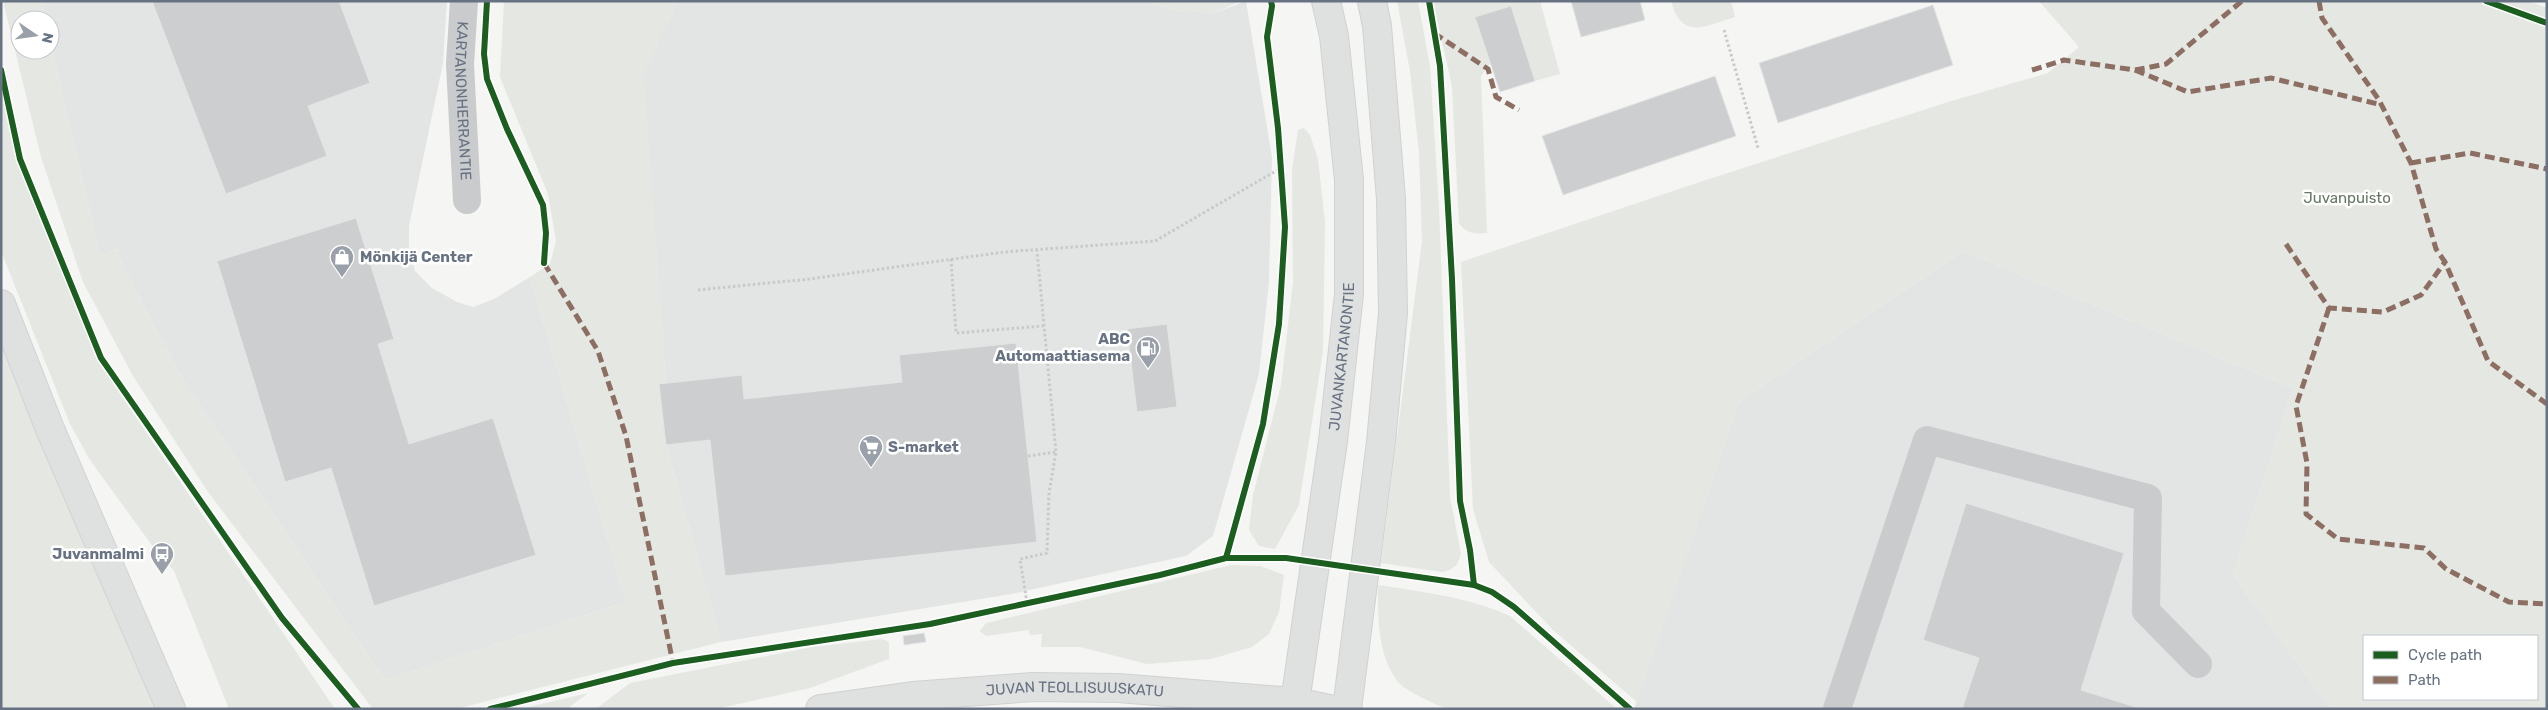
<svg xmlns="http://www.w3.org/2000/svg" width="2548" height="710" font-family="Rubik,sans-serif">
<rect width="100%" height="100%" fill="#f5f5f4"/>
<g fill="#e3e5e5">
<path d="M41 1H447L443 63 409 226V248L415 271 432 288 457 302 473 307 494 299 530 277 626 602 385 680 183 380 123 267 117 249 100 255 50 42V20H45Z"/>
<path d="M678 1H1147L1174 10 1214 13 1246 1 1272 157 1269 282 1259 374 1213 536 1186 556 1011 594 721 642 666 445 659 384 666 383 643 74Z"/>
<path d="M1963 251 2293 388 2233 575 2331 709H1634L1739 402Z"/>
</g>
<g fill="#e4e7e2" fill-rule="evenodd">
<path d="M3 1H41L45 20H20V50H50V42L100 255 117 249 123 267 183 380 385 680 626 602 530 277 550 264 556 241 548 194 500 77 504 1H678L644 74 666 383 659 384 666 445 721 642 456 709H373L208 492 133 376 83 282 41 157Z"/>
<path d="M1147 1H1241L1214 13 1174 10Z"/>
<path d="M1397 1H1418L1430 66 1439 207 1450 497 1461 554C1458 566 1453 570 1442 572L1381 563 1422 241 1419 153 1410 71Z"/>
<path d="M1433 1H1540L1560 74 1535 81 1511 6 1476 17 1490 63 1481 76 1487 233C1475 234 1466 234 1459 223L1452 86Z"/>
<path d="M1671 1H1731L1735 17C1705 26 1682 41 1671 1Z"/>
<path d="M2039 1H2528L2547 8V709H2331L2233 575 2293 388 1963 251 1739 402 1637 702 1553 630 1489 562 1473 509 1461 262 1700 182 1948 102 2048 73 2079 47ZM2364 636H2537V699H2364Z"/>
<path d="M1 64 21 157 97 360 335 709H229L174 571 151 544 90 460 70 424 1 251Z"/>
<path d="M1304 128 1310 135 1318 159 1325 223 1323 351 1299 505 1275 549 1259 546 1249 530 1253 495 1281 385 1293 282 1292 170 1298 130Z"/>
<path d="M1 343 155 709H1Z"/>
<path d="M1231 565 1260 566 1284 575 1279 612 1269 634 1252 647 1211 659 1147 664 1080 647H1041L1042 634 1030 635 1029 630 986 636 980 631 986 623Z"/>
<path d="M1378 585C1423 592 1468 597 1510 616L1617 709H1448C1438 706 1404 690 1398 682 1377 653 1378 618 1378 585Z"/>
<path d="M882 639 889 642V659L810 688 716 709H596L630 683 812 647Z"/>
<path d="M588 693 567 709H520Z"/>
</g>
<g fill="#cdcecf" stroke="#e4e4e4">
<path d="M152 1H339L370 83 308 106 327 156 226 194Z"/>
<path d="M1571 1H1640L1645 20 1581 37Z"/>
<path d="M1933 5 1953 65 1778 123 1759 63Z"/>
<path d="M1511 6 1535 81 1500 92 1475 17Z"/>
<path d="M1715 76 1736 136 1563 195 1542 136Z"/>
<path d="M356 218 394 339 378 344 409 444 493 418 536 555 374 606 331 468 285 482 217 261Z"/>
<path d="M1167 324 1177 407 1137 412 1127 329Z"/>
<path d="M1016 343 1037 542 725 576 710 440 666 445 659 384 742 375 744 399 902 382 899 355Z"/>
<path d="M1966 503 2124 553 2081 690 2142 709H1962L1979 658 1923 640Z"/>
<path d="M924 633 926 642 904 645 903 636Z"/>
</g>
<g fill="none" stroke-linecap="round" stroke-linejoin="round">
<g stroke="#d1d1d2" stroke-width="30">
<g id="major">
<path id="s2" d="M820 709 913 696 1033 687 1118 688 1295 702 1329 709"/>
<path id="s3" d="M1297 709 1295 702 1333 441 1349 294V180L1334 36 1326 1"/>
<path d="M1347 709 1381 442 1393 313 1391 199 1377 26 1372 1"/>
</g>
</g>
<g stroke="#d2d3d3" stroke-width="30">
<path id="highway" d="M1 304 50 429 171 709"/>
</g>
<g stroke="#c8c9ca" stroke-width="3" stroke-dasharray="2.5 2.5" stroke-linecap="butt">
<path d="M1724 30 1758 148"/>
<path d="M951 259 956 333 1043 326"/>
<path d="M698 290 809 279 1004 252 1155 241 1281 168"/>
<path d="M1028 456 1056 452"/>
<path d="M1027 603 1020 559 1047 553 1049 493 1056 452 1037 251"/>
</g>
<g stroke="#cacbcd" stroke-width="28">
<path id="s1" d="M464 1 460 64 467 200"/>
<path d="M1837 709 1927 440 2148 498 2146 611 2198 664"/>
</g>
<use href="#major" stroke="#dfe0e0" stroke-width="28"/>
<use href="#highway" stroke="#dfe0e0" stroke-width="28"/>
<g stroke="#8d6e63" stroke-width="5" stroke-dasharray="10 5" stroke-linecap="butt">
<path d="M2319 1 2322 18 2379 100 2411 163 2436 249 2445 262 2488 361 2547 404"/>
<path d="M1434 33 1488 69 1496 97 1519 110"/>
<path d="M2032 70 2064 60 2135 70 2166 64 2242 1"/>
<path d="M2135 70 2188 92 2271 78 2382 105"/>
<path d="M2411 163 2470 153 2547 169"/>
<path d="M2286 244 2329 308 2383 312 2421 295 2445 262"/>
<path d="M544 263 598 351 626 436 673 663"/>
<path d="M2329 308 2296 406 2307 463 2306 514 2338 539 2424 548 2446 569 2509 602 2547 604"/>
</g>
<g stroke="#fff" stroke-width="9">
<g id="cycleway">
<path d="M487 1 484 54 487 79 507 129 543 205 546 233 544 263"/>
<path d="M1429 1 1440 66 1452 279 1460 501 1470 550 1474 585"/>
<path d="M2486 1 2547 23"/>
<path d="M1 70 20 159 101 358 282 618 358 709"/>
<path d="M1226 558 1263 424 1279 324 1285 227 1278 128 1267 37 1272 6 1271 1"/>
<path d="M490 709 673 663 930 624 1160 575 1226 558H1286L1474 585 1492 592 1514 607 1630 709"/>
</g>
</g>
<use href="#cycleway" stroke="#1b5e20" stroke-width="6"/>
</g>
<defs>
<g id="shop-pin" transform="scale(1.25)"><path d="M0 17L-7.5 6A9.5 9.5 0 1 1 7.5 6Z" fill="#99a0aa" stroke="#fff"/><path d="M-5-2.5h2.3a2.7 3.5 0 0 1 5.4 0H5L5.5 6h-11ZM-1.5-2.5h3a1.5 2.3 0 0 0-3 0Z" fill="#fff"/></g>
<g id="fuel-pin" transform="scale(1.25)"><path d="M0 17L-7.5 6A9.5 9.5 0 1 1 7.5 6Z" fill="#99a0aa" stroke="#fff"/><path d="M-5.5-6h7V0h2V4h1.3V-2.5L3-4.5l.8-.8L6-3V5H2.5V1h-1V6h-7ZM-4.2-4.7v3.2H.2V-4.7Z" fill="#fff"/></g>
<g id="supermarket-pin" transform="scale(1.25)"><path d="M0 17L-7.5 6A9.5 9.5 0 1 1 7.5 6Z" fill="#99a0aa" stroke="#fff"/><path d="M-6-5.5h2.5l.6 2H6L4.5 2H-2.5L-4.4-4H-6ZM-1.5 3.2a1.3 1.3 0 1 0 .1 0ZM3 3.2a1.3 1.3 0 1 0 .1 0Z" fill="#fff"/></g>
<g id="bus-pin" transform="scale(1.25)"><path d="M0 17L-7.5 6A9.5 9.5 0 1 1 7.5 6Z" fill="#99a0aa" stroke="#fff"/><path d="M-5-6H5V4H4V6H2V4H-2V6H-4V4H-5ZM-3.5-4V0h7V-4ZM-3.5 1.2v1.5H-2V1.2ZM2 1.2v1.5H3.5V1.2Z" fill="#fff"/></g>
</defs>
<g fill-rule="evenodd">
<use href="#shop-pin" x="342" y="257"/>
<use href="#fuel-pin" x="1148" y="348"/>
<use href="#supermarket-pin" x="871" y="447"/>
<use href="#bus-pin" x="162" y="554"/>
</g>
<g text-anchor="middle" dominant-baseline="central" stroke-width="5" stroke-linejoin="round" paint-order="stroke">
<g font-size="15" fill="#677282" stroke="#fff">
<text stroke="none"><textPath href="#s1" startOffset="100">KARTANONHERRANTIE</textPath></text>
<text stroke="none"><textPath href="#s3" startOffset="356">JUVANKARTANONTIE</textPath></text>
<text stroke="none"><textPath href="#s2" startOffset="256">JUVAN TEOLLISUUSKATU</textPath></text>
</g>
<g font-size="15" fill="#667965" stroke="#fff">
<text x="2347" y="198">Juvanpuisto</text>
</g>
<g font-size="15" font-weight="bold" fill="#677282" stroke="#fff" text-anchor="start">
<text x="360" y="257">Mönkijä Center</text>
<text x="1130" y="339" text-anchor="end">ABC<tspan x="1130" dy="17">Automaattiasema</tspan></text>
<text x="888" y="447">S-market</text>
<text x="144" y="554" text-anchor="end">Juvanmalmi</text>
</g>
</g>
<rect width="2548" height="710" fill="none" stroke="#677282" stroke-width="5"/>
<rect x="2363" y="635" width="175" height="65" fill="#ffffff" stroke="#c2c7cd"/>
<rect x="2373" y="651" width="25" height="8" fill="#1b5e20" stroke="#c2c7cd"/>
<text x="2408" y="660" font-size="15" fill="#677282">Cycle path</text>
<rect x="2373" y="676" width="25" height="8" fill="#8d6e63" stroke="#c2c7cd"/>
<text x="2408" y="685" font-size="15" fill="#677282">Path</text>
<g transform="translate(35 35) rotate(103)"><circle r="24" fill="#ffffff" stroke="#c2c7cd"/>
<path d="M0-4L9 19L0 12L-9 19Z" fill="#99a0aa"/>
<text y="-8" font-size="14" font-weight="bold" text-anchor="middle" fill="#677282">N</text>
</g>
</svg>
